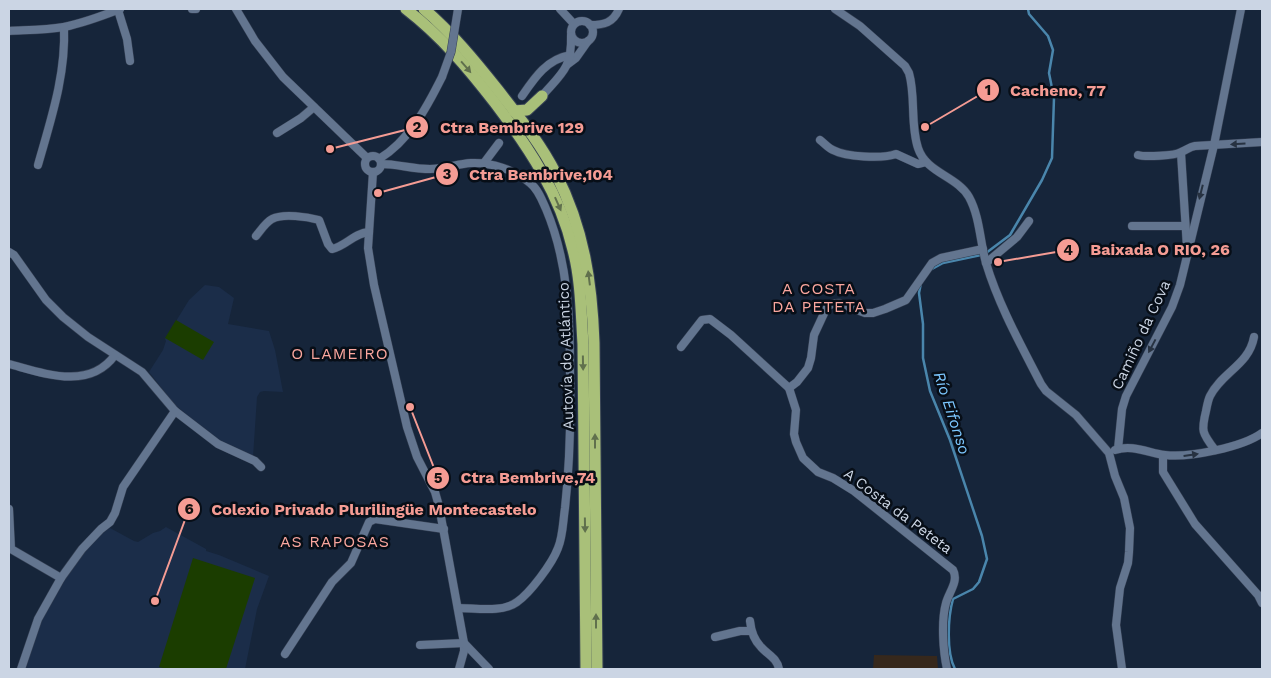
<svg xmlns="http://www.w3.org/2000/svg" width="1271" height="678" font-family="'Work Sans',sans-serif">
<rect width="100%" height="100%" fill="#16253a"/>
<path fill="#36281c" d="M874 655 937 656 938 669H873Z"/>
<g fill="#1b2d49">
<path d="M205 285 219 287 234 298 228 324 269 331 275 350 283 392 264 391 260 392 257 397 253 457 219 441 175 405 149 372 163 350 166 341 165 339 189 300Z"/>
<path d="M166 527 206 549V551L219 555 269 576 257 609 245 669H22L38 625 59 585 77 559 103 530 110 528 134 541 138 542 153 533 160 531Z"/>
</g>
<g fill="#1b3d00">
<path d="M176 320 214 342 203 360 165 338Z"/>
<path d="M193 558 255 578 226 669H167L159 667Z"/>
</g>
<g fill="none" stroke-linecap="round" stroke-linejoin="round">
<g stroke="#4a86ac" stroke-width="2.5">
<path d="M986 253 1010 235 1042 180 1052 158 1054 98 1049 73 1053 50 1048 36 1029 14 1028 9"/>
<path d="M932 269 943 263 981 255"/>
<path d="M921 283 919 293 923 324V358L930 391 950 440 982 536 987 559 979 582 973 589 953 599C948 617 946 652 955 669"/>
</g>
<g stroke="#364154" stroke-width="9">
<g id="minor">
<path d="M192 9H196"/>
<path d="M236 9 255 41 283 77 367 158"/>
<path d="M560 9 574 24"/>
<path d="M835 9 860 26 905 66 909 73C916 97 910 124 918 148 926 173 957 176 969 197 980 217 980 242 986 263 999 306 1021 345 1041 384L1046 391 1076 415 1109 453 1115 476 1124 498 1130 528 1129 552 1128 563 1120 588 1116 625 1122 669"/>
<path d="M118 10 127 39 130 61"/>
<circle cx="582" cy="32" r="11"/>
<path d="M590 25C604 25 613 23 619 9"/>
<path d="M9 31C27 30 46 30 64 27 83 23 102 16 120 9"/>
<path d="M568 64 576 58 588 41"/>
<path d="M522 96C535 77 547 59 571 55"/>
<path d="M542 96C562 73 572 68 571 36"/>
<path d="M277 133 301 118 314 107"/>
<path d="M820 140C824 143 828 148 833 150 846 157 882 159 896 154L918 164 926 162"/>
<path d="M1181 153 1187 248"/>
<path d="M1138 155C1144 157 1175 156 1181 152 1187 150 1189 147 1195 146L1262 142"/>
<circle cx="373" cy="164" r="8"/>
<path d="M379 159C409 141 427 107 442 77"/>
<path d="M484 163 499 143"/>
<path d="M381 164C397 164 413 169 430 169 444 169 457 164 471 163 491 162 515 170 530 183 538 189 542 200 546 209 568 261 570 316 570 372 571 418 570 462 565 508 563 521 563 536 558 548 552 564 530 593 517 602 502 613 476 608 458 608"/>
<path d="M38 165C51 119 66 75 64 27"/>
<path d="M373 172 368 248 374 285 407 427 417 457 435 492 439 506 464 643V651L459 669"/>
<path d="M1132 226H1185"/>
<path d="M256 236C261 230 266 222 272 219 283 213 308 217 319 220L328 244 332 249C346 246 354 233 369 232"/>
<path d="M9 252 14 255 46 300 63 317 88 337 142 372 175 411 218 444 255 461 261 467"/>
<path d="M986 263 1017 237 1029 221"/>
<path d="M681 347 702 320 710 319 731 335 789 388 796 410 794 434 796 442 803 458 818 472 833 478 854 491 953 570C959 581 949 592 946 603 941 621 943 651 947 669"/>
<path d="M9 364C43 373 89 391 115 355"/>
<path d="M789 388 797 382 808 368 811 358 814 335 827 307 832 304 839 303 865 313H873L885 309 906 300 932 263 941 258 983 249"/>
<path d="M1118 449 1122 409 1126 396 1172 307 1180 285 1214 145 1241 9"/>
<path d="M1115 450C1132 444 1149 453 1165 455 1189 458 1243 447 1262 433"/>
<path d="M1215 450C1202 433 1201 431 1206 411 1207 406 1208 400 1210 396 1222 372 1249 365 1254 337"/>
<path d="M1163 455V472L1195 524 1258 595 1262 603"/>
<path d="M9 509 11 549 61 578"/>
<path d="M750 621C751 631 754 640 761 647 768 655 777 658 779 669"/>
<path d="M715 637 740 631H751"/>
<path d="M420 645 464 643 489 669"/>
<path d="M285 654 332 582 351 563 369 522 375 519 444 529"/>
<path d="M21 669 38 619 61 578 82 549 101 529 110 522 115 513 123 487 175 411"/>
</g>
</g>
<g stroke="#364154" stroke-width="13">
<g id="highway">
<path d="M406 9C441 36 468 68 495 103 529 148 560 194 573 250 581 280 581 313 583 344L586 669"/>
<path d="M424 9C452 33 475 61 498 90 519 117 541 144 556 174 584 229 592 283 594 343L597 669"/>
<path d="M514 111 527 110 542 96"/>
</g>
</g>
<use href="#minor" stroke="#63758f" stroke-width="8"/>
<use href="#highway" stroke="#a9c079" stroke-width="11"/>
<g stroke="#364154" stroke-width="9" stroke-linecap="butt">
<path id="minor-bridge" d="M442 77 451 52 458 9"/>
</g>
<use href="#minor-bridge" stroke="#63758f" stroke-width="8"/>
</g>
<defs><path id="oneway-solid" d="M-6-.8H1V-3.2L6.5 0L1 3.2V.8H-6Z" transform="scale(1.25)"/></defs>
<g fill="#60704d">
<use href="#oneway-solid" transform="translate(466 67) rotate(49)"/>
<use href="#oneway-solid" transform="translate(558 204) rotate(66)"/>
<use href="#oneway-solid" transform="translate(589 278) rotate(-97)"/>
<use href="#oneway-solid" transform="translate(583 363) rotate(89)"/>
<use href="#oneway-solid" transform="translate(595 441) rotate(-90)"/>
<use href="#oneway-solid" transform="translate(585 525) rotate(89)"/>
<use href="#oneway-solid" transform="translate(596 621) rotate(-90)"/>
</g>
<g fill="#273241">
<use href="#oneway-solid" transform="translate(1238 144) rotate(177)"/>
<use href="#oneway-solid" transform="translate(1201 192) rotate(104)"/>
<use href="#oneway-solid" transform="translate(1152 346) rotate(118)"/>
<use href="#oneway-solid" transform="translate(1191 455) rotate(-8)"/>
</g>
<g text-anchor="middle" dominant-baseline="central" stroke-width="5" stroke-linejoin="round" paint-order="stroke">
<g font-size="15" fill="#cbd5e4" stroke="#070e17">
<text transform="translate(1141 335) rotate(-65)">Camiño da Cova</text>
<text transform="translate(566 356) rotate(-92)">Autovía do Atlántico</text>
<text transform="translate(898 511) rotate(37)">A Costa da Peteta</text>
</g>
<g font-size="16" letter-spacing="1" fill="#faa69e" stroke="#070e17">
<text x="819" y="288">A COSTA<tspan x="819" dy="18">DA PETETA</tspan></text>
<text x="340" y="353">O LAMEIRO</text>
<text x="335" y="541">AS RAPOSAS</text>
</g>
<g font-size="16" font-style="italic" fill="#7cc7ff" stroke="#070e17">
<text transform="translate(952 413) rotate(72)">Río Eifonso</text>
</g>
</g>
<path fill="none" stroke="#f59c94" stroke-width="2" d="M925 127L988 90M330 149L417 127M378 193L447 174M998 262L1068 250M410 407L438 478M155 601L189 509"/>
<g fill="#f59c94" stroke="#070e17" stroke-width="2">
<circle cx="925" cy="127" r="5"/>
<circle cx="330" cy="149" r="5"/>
<circle cx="378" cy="193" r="5"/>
<circle cx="998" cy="262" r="5"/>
<circle cx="410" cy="407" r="5"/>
<circle cx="155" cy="601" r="5"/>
<circle cx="988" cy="90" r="12"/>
<circle cx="417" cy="127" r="12"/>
<circle cx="447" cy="174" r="12"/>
<circle cx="1068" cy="250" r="12"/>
<circle cx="438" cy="478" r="12"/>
<circle cx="189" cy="509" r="12"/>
</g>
<g font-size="15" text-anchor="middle" font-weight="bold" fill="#111">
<text x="988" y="95">1</text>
<text x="417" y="132">2</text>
<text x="447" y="179">3</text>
<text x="1068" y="255">4</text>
<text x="438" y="483">5</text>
<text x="189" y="514">6</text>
</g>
<g font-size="16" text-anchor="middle" font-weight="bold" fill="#f59c94" stroke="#070e17" stroke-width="5" stroke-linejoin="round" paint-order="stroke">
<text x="1058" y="96">Cacheno, 77</text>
<text x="512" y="133">Ctra Bembrive 129</text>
<text x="541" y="180">Ctra Bembrive,104</text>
<text x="1160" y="255">Baixada O RIO, 26</text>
<text x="528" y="483">Ctra Bembrive,74</text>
<text x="374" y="515">Colexio Privado Plurilingüe Montecastelo</text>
</g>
<rect width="1271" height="678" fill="none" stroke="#cbd5e4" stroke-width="20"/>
</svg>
